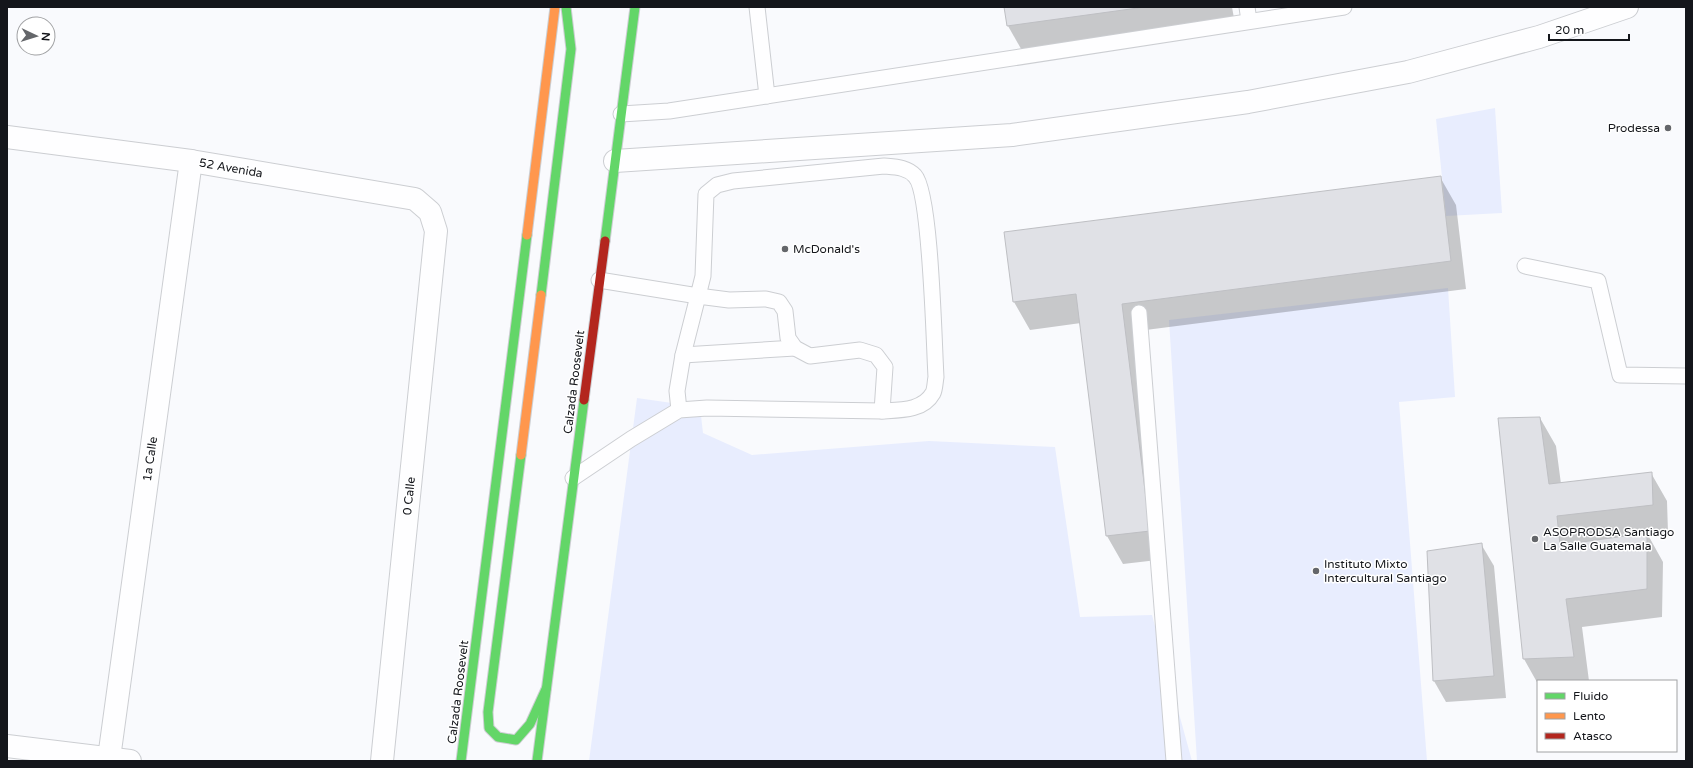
<svg xmlns="http://www.w3.org/2000/svg" width="1693" height="768" font-family="'Varela Round',sans-serif">
<rect width="100%" height="100%" fill="#f9fafd"/>
<g fill="#e8edfe">
<path d="M1495 108 1502 213 1446 216 1436 119Z"/>
<path d="M1448 288 1455 397 1399 402 1427 761H1197L1169 320Z"/>
<path d="M637 398 700 407 703 433 752 455 929 441 1055 447 1080 617 1152 615 1192 761H589Z"/>
</g>
<g fill="#0003">
<path d="M1005 7H1232L1235 24 1024 54 1008 26Z"/>
<path d="M1440 177 1456 205 1466 289 1138 331 1166 559 1123 564 1107 536 1081 323 1030 330 1014 302Z"/>
<path d="M1540 418 1556 446 1561 484 1651 473 1667 501 1668 533 1648 535 1663 562 1662 617 1582 627 1589 681H1538V684L1524 659Z"/>
<path d="M1481 544 1494 566 1506 698 1446 702 1434 681Z"/>
</g>
<g fill="#e0e1e6" stroke="#bebfc3">
<path d="M1004 7H1145L1007 26Z"/>
<path d="M1441 176 1451 261 1122 304 1150 531 1106 536 1076 294 1013 302 1004 232Z"/>
<path d="M1540 417 1549 484 1652 472 1653 505 1557 516 1560 545 1647 533V589L1566 599 1574 657 1523 659 1498 418Z"/>
<path d="M1482 543 1494 676 1433 681 1427 551Z"/>
</g>
<g fill="none" stroke-linecap="round" stroke-linejoin="round">
<g stroke="#ccced2" stroke-width="17">
<g id="lane">
<path d="M757 7 767 96"/>
<path d="M1247 7 1249 21"/>
<path d="M621 114 669 111 1344 7"/>
<path d="M1525 266 1598 281 1620 375 1686 376"/>
<path d="M1139 313 1174 761"/>
<path d="M683 355 795 348"/>
<path d="M679 410 677 391 683 355 698 296 729 300 766 299 779 302 785 311 788 338 795 348 810 356 860 350 876 355 885 367 882 411"/>
<path d="M573 478 631 439 679 410 707 408 882 411C900 410 923 411 933 393 935 389 935 382 936 377 934 346 931 193 915 176 907 167 895 167 884 166L733 181 717 185 706 194 703 276 698 296 599 280"/>
</g>
</g>
<g stroke="#ccced2" stroke-width="24">
<g id="street">
<path d="M7 137 191 161 415 199 430 212 436 231 382 761"/>
<path d="M615 161 1012 135 1248 102 1408 72 1539 37 1627 7"/>
<path d="M7 746 130 761"/>
<path d="M109 758 191 161"/>
</g>
</g>
<g stroke="#ccced2" stroke-width="11">
<g id="fast">
<path d="M605 241 635 7"/>
<path d="M541 295 571 49 566 7"/>
<path d="M521 455 488 712 489 728 498 737 516 740 530 724 546 689"/>
<path d="M461 761 527 235"/>
<path d="M537 761 584 400"/>
</g>
</g>
<g stroke="#ccced2" stroke-width="11">
<g id="slow">
<path d="M527 235 555 7"/>
<path d="M521 455 541 295"/>
</g>
</g>
<g stroke="#ccced2" stroke-width="11">
<path id="jam" d="M584 400 605 241"/>
</g>
<use href="#lane" stroke="#fefeff" stroke-width="15"/>
<use href="#street" stroke="#fefeff" stroke-width="22"/>
<use href="#fast" stroke="#63d668" stroke-width="9"/>
<use href="#slow" stroke="#ff974d" stroke-width="9"/>
<use href="#jam" stroke="#b3261e" stroke-width="9"/>
</g>
<g fill="#64666a" stroke="#fff" stroke-width="1.5">
<circle cx="1668" cy="128" r="4"/>
<circle cx="785" cy="249" r="4"/>
<circle cx="1535" cy="539" r="4"/>
<circle cx="1316" cy="571" r="4"/>
</g>
<g text-anchor="middle" dominant-baseline="central" stroke-width="3" stroke-linejoin="round" paint-order="stroke">
<g font-size="12" fill="#14161b" stroke="#fff" text-anchor="start">
<text x="1660" y="128" text-anchor="end">Prodessa</text>
<text x="793" y="249">McDonald's</text>
<text x="1543" y="532">ASOPRODSA Santiago<tspan x="1543" dy="14">La Salle Guatemala</tspan></text>
<text x="1324" y="564">Instituto Mixto<tspan x="1324" dy="14">Intercultural Santiago</tspan></text>
</g>
<g font-size="12" fill="#14161b" stroke="#fff">
<text transform="translate(231 168) rotate(10)">52 Avenida</text>
<text transform="translate(574 382) rotate(-83)">Calzada Roosevelt</text>
<text transform="translate(150 459) rotate(-82)">1a Calle</text>
<text transform="translate(409 496) rotate(-84)">0 Calle</text>
<text transform="translate(458 692) rotate(-83)">Calzada Roosevelt</text>
</g>
</g>
<rect width="1693" height="768" fill="none" stroke="#14161b" stroke-width="16"/>
<rect x="1537" y="680" width="140" height="72" fill="#ffffff" stroke="#a1a2a4"/>
<rect x="1545" y="693" width="20" height="6" fill="#63d668" stroke="#a1a2a4"/>
<text x="1573" y="700" font-size="12" fill="#14161b">Fluido</text>
<rect x="1545" y="713" width="20" height="6" fill="#ff974d" stroke="#a1a2a4"/>
<text x="1573" y="720" font-size="12" fill="#14161b">Lento</text>
<rect x="1545" y="733" width="20" height="6" fill="#b3261e" stroke="#a1a2a4"/>
<text x="1573" y="740" font-size="12" fill="#14161b">Atasco</text>
<g transform="translate(36 36) rotate(94)"><circle r="19" fill="#ffffff" stroke="#a1a2a4"/>
<path d="M0-3L7 15L0 10L-7 15Z" fill="#64666a"/>
<text y="-6" font-size="11" font-weight="bold" text-anchor="middle" fill="#14161b">N</text>
</g>
<path d="M1549 34v6h80v-6" fill="none" stroke="#14161b" stroke-width="2"/>
<text x="1555" y="34" font-size="12" fill="#14161b" stroke="#ffffff" stroke-width="3" paint-order="stroke">20 m</text>
</svg>
